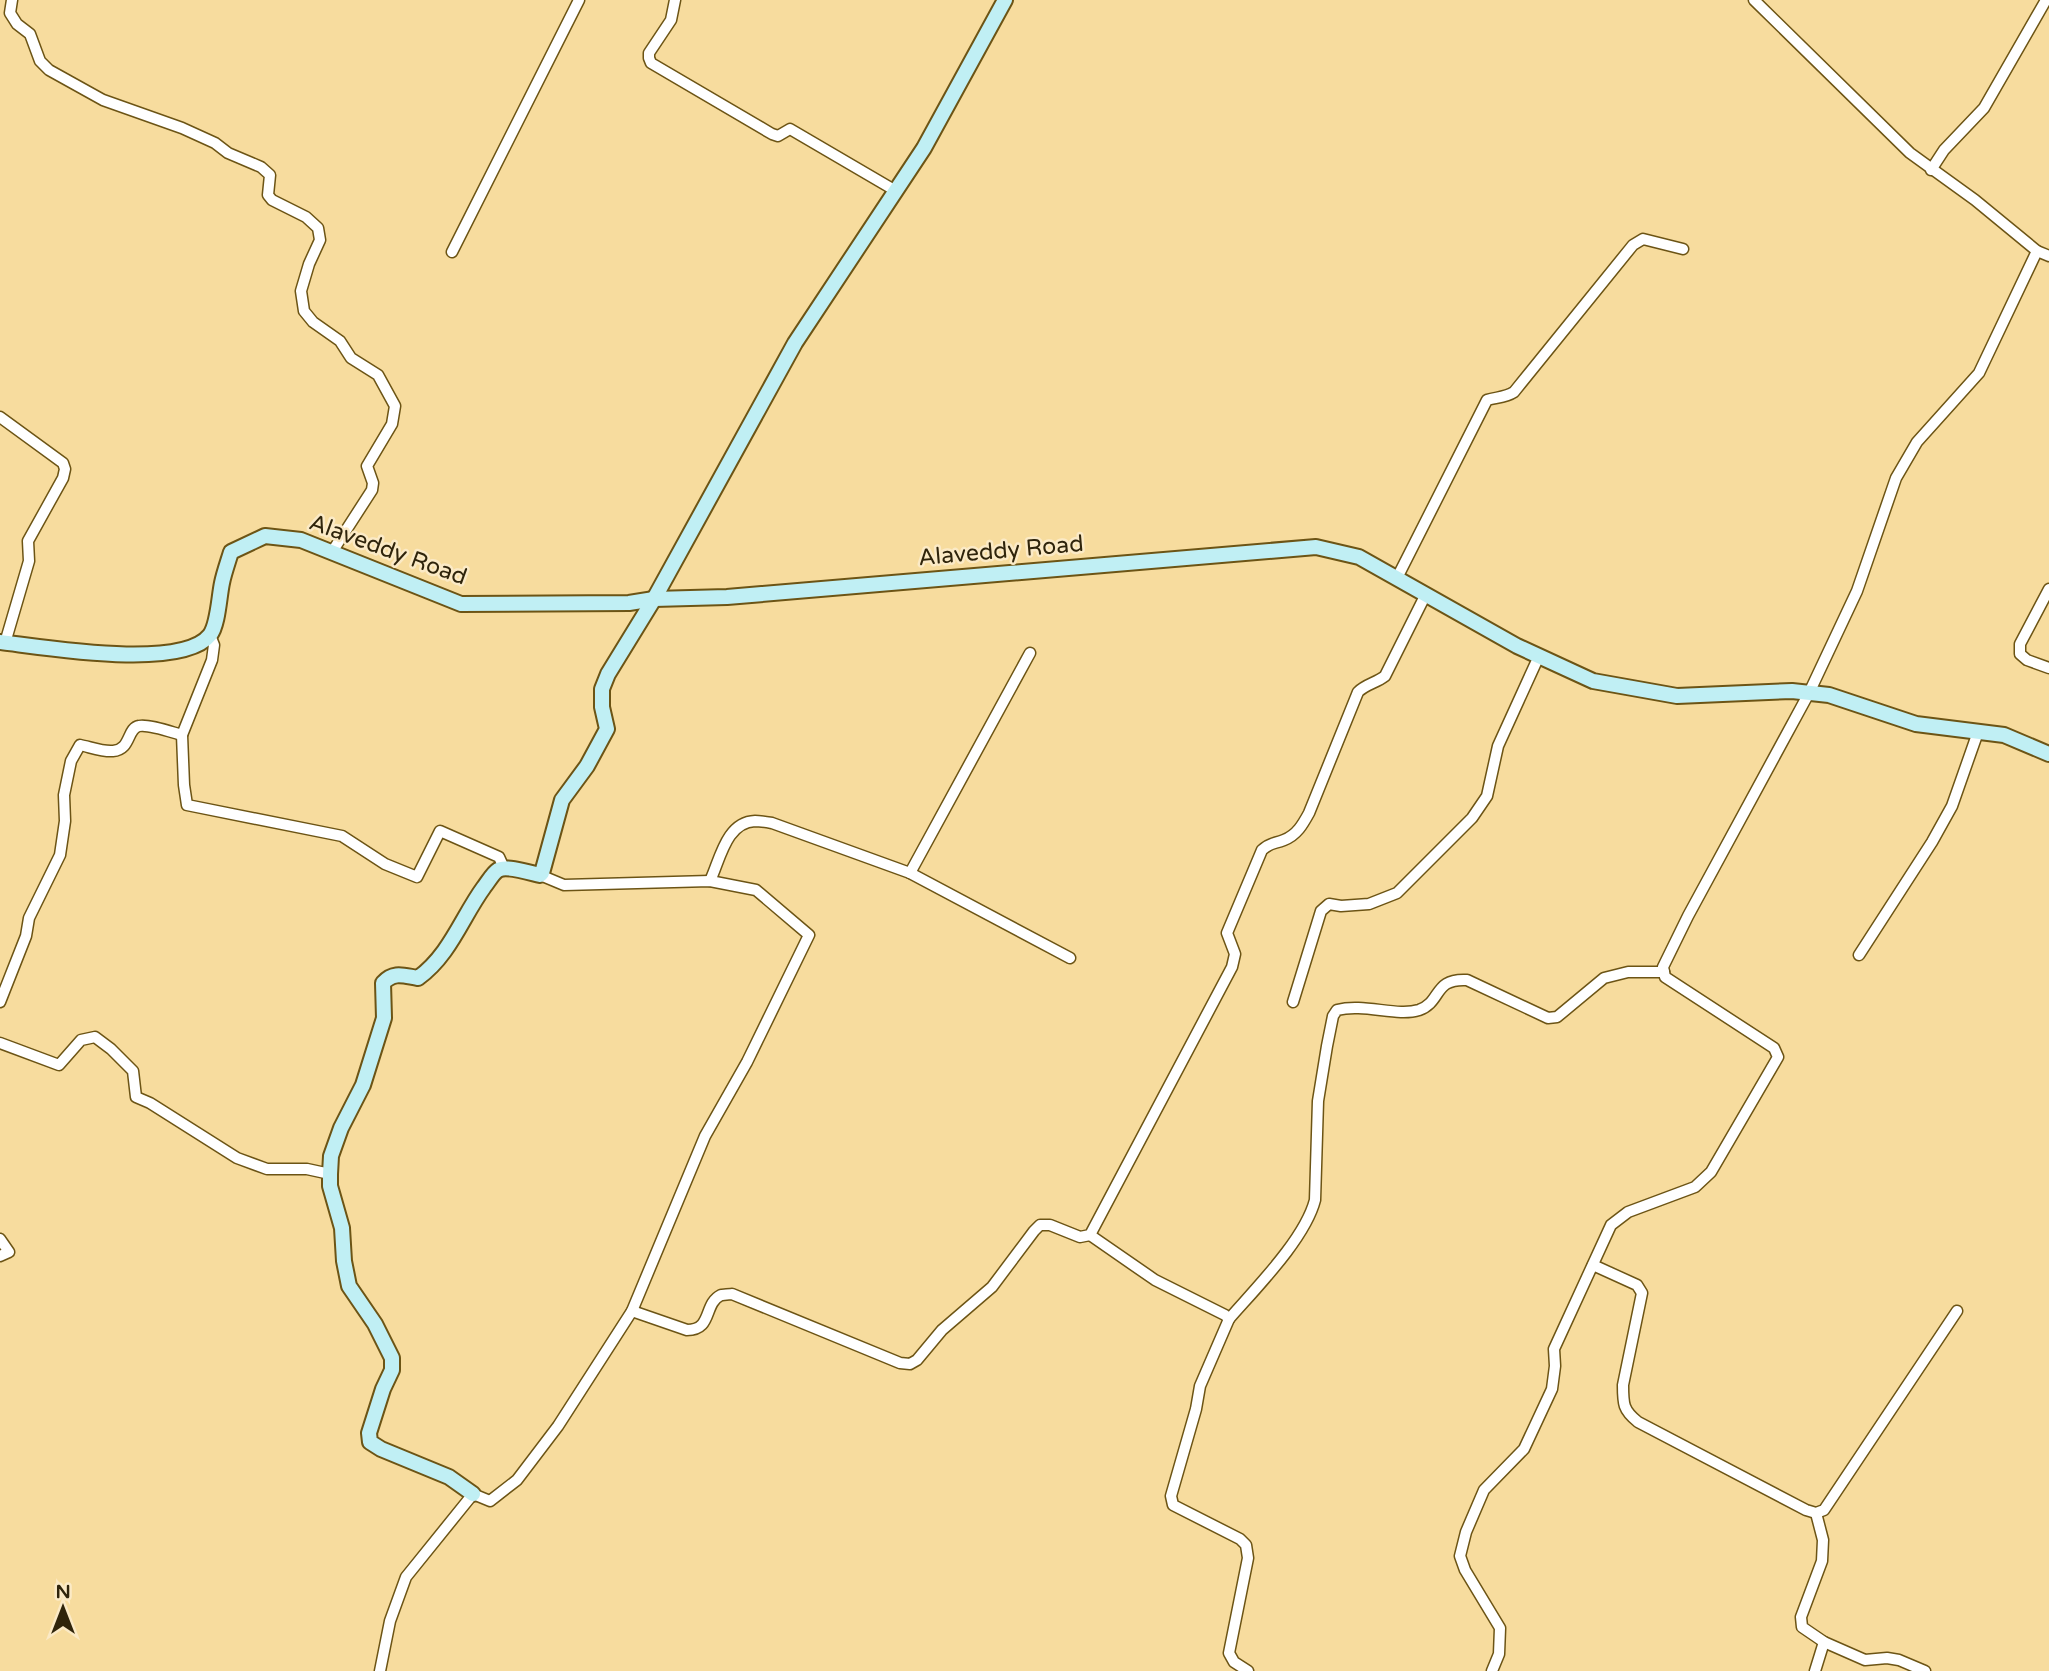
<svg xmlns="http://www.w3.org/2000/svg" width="2049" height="1671" font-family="'Varela Round',sans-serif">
<rect width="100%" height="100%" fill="#f7dc9e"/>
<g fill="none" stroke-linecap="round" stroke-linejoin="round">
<g stroke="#6c5415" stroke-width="13">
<g id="street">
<path d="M12 0 10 13 17 24 30 34 40 61 49 70 103 100 182 128 215 143 228 153 261 167 270 175 268 195 272 200 306 217 318 228 320 240 309 264 301 291 304 311 313 322 340 341 351 358 378 375 395 406 392 424 367 466 373 483 372 490 332 552"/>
<path d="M675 0 671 20 649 53V58L651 63 772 134 778 136 790 129 896 191"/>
<path d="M1931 170 1944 150 1984 108 2046 0"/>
<path d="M2037 251 2049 256"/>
<path d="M452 252 579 0"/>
<path d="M0 417 63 463 65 469 63 478 28 541 29 561 5 643"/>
<path d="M1397 578 1487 400C1496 397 1505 398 1514 392L1633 245 1643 239 1683 249"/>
<path d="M2049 589 2020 644V654L2027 660 2049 668"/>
<path d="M210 635 214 645 212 660 182 735 184 785 187 805 342 836 385 864 417 877 440 831 499 857 504 868"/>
<path d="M910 873 1030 653"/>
<path d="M710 881C720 860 726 822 755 821 760 821 766 822 772 823L910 873 1070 958"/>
<path d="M1859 955 1932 842 1952 806 1978 732"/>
<path d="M0 1002 26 936 29 918 60 855 65 821 64 795 71 761 80 745C90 747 103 752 113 751 131 750 127 728 139 726 149 724 171 732 182 735"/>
<path d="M1293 1002 1321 911 1329 904 1341 906 1369 904 1397 893 1472 818 1487 796 1498 746 1539 656"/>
<path d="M0 1043 59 1065 81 1040 95 1037 111 1049 133 1071 136 1097 150 1103 237 1158 267 1169H307L330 1174"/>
<path d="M1090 1235 1155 1280 1225 1315 1229 1319 1200 1386 1196 1409 1171 1496 1173 1505 1240 1539 1246 1545 1248 1558 1229 1653 1234 1662 1248 1671"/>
<path d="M0 1239 9 1252 0 1256"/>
<path d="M1593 1265 1637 1285 1642 1293 1623 1385C1623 1404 1623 1410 1638 1422L1806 1510 1816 1513 1824 1510 1957 1311"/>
<path d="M632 1311 687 1330C713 1330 703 1304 721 1295 722 1295 731 1294 732 1294L900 1363 910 1364 917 1360 942 1330 992 1287 1034 1231 1040 1225H1050L1080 1237 1090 1235 1232 967 1235 954 1227 933 1262 850C1271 842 1274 844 1284 840 1297 835 1303 824 1309 813L1358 692C1366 684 1376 683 1385 676L1426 594"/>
<path d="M1229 1319C1255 1289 1305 1239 1315 1200L1318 1101 1327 1046 1333 1016 1337 1010C1364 1003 1397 1017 1419 1010 1442 1002 1433 978 1467 980L1548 1018 1557 1017 1604 978 1628 972H1664"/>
<path d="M1816 1513 1823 1540 1822 1561 1801 1617 1802 1627 1824 1642 1865 1660 1887 1658 1899 1660 1925 1671"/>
<path d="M380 1671 390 1621 406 1577 473 1494 490 1501 517 1480 558 1426 632 1311 705 1136 747 1062 809 935 756 890 710 881 564 885 540 875"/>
<path d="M1492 1671 1499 1654 1500 1628 1465 1570 1460 1556 1466 1532 1484 1490 1524 1449 1552 1389 1555 1366 1554 1349 1611 1225 1628 1212 1695 1187 1711 1172 1778 1057 1774 1048 1665 977 1663 967 1688 916 1809 693 1857 591 1896 478 1917 442 1979 373 2037 251 1975 200 1910 153 1754 0"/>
<path d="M1815 1671 1824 1642"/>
</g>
</g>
<g stroke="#6c5415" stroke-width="18">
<g id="secondary">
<path d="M0 642C43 647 182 671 210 635 218 625 219 597 222 583 224 573 228 562 231 552L265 536 301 540 461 604 629 603 654 599 727 597 1316 547 1359 557 1517 646 1593 681 1677 696 1792 691 1829 695 1916 724 2004 735 2049 754"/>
<path d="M473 1494 449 1477 381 1449 370 1442 369 1433 383 1389 392 1370V1358L375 1324 349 1286 344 1261 342 1228 330 1186V1174L331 1156 341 1128 363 1085 384 1018 383 983C394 971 404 976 418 978 450 955 462 917 484 887 488 882 493 873 498 870 506 865 531 873 540 875L542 873 562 800 587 766 607 729 602 707V689L608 674 654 599 795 343 924 148 1005 0"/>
</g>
</g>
<use href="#street" stroke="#fff" stroke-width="10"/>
<use href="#secondary" stroke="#c0eff4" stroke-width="14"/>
</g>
<g text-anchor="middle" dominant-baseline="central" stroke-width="5" stroke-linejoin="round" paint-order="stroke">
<g font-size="23" fill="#2f240b" stroke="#fbeac6">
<text transform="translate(388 550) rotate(20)">Alaveddy Road</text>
<text transform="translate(1001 551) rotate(-5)">Alaveddy Road</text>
</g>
</g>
<g transform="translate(63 1608)" stroke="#fbeac6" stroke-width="5" paint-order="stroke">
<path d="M0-5L12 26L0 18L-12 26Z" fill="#2f240b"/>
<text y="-10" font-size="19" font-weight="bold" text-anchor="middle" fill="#2f240b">N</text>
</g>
</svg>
